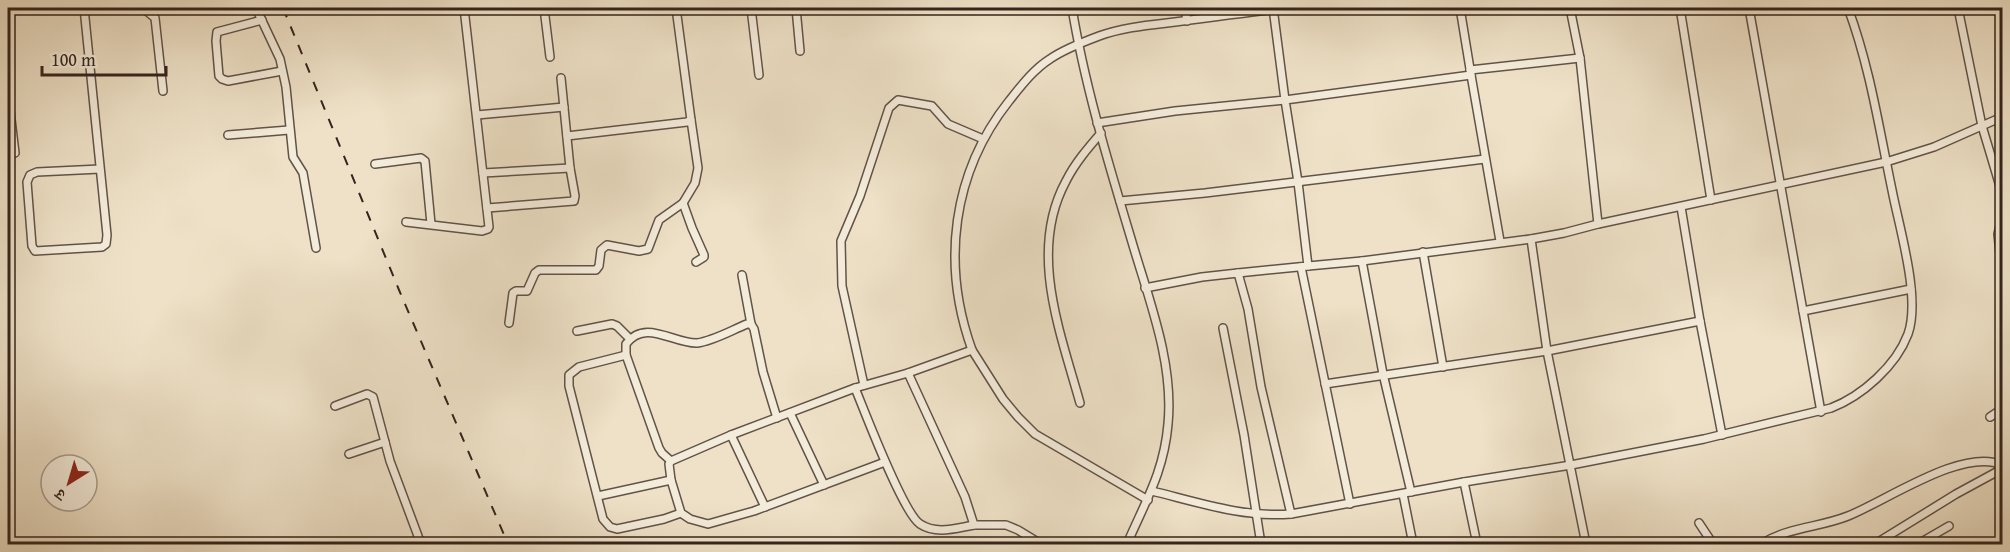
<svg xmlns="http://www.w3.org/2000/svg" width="2010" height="552" font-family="'Gentium Book Plus','Noto Serif Devanagari',serif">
<rect width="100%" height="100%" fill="#eee1c7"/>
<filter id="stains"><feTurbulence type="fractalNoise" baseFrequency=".00333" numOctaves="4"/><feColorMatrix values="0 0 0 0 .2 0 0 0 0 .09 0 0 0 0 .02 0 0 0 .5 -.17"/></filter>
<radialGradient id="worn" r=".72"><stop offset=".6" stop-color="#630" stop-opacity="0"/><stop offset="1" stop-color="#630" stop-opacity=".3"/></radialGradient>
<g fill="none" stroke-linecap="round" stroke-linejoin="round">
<g stroke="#625348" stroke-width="10">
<g id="street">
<path d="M84 8 107 235 106 244 102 247 35 251 32 246 27 182 30 175 37 172 100 169"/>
<path d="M143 8 155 18 163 91"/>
<path d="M256 8 280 59 286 87 293 157 303 173 316 248"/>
<path d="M544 8 550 57"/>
<path d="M751 8 759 75"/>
<path d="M796 8 800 51"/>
<path d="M1072 8C1085 87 1109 165 1132 242 1149 300 1174 363 1168 424 1164 472 1145 502 1127 544"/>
<path d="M1185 8 1187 21"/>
<path d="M1570 8 1580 58 1598 224"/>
<path d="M1680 8 1711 200"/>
<path d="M1749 8 1821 412"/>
<path d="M1958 8 1982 126 2002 193"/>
<path d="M262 20 217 32 216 41 219 76 222 79 228 81 282 71"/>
<path d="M1470 70 1580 58"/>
<path d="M1471 75 1500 241"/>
<path d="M8 94 15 153"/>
<path d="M477 115 564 107"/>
<path d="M1097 123 1175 111 1285 100 1273 8"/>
<path d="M228 135 289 130"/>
<path d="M567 136 687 122 691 120 676 8"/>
<path d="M375 164 421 158 425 161 431 224"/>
<path d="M483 173 570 168"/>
<path d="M1120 201 1205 193 1485 159"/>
<path d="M683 203 692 228 704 255V257L696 262"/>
<path d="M1681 207 1700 321 1722 435"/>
<path d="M487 208 574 201 575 196 570 168 561 78"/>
<path d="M2002 216 1998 234 2002 273"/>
<path d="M406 222 482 231 488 229 489 227 464 8"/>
<path d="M1531 239 1547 351 1586 544"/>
<path d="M1423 252 1443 367"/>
<path d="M1362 261 1531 239 1564 233 1598 224 1886 162 1934 147 2002 117"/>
<path d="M1308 266 1362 261 1383 374 1411 492"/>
<path d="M1301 267 1350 504"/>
<path d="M1238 273 1308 266 1298 182 1285 100 1471 75 1460 8"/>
<path d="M742 275 751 324"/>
<path d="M1145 288 1202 277 1238 273 1248 309 1261 387 1291 514 1464 482 1571 465 1704 439 1831 408C1862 396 1896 366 1908 334 1921 298 1899 227 1892 190 1879 128 1870 67 1848 8"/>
<path d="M1803 311 1911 289"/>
<path d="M509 323 513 293 516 291H527L535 273 539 270H596L599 266 601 250 607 245 639 251 648 249 659 220 683 203 695 183 698 168 691 120"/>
<path d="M1223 328 1244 435 1261 544"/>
<path d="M577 331 612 324 617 326 630 339"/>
<path d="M972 350C941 264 952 173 1009 101 1021 86 1034 69 1050 59 1064 49 1083 42 1099 36 1124 27 1150 25 1175 22 1213 17 1251 12 1288 8"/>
<path d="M626 355 579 367 569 375V386L603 519 610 527 617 529 664 519 681 513"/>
<path d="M1325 384 1547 351 1700 321"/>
<path d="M864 385 842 286 841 241 860 196 889 108 898 100 932 106 948 124 983 139"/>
<path d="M855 388C865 412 903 513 920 524 937 535 956 528 974 525L965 497 908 373"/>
<path d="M1080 403C1060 331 1028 251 1066 181 1075 163 1088 148 1101 133"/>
<path d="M335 406 367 394 373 397 390 461 418 536 417 540 411 544"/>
<path d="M790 413 824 485"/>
<path d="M1990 417 2002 409"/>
<path d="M731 435 765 507"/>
<path d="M349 454 385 442"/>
<path d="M671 461 662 453 659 448 626 355V344C645 318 674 344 697 343 713 341 732 330 747 324H751L754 329 763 372 777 418"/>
<path d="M885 462 754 511 708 524 690 519 681 513 671 480 669 464 671 461 731 435 855 388 908 373 972 350 1003 399 1018 417 1035 434 1148 500"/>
<path d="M1464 482 1477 544"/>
<path d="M1152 491C1197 502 1244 518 1291 514"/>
<path d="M1403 494 1413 544"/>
<path d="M598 496 671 480"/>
<path d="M1699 523 1713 544"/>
<path d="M974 525H1006L1018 530 1041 544"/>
<path d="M418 538 425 544"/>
<path d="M1761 544C1791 526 1818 528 1848 516 1886 501 1963 447 2002 465"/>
<path d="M1875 544 1956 494 2002 469"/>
<path d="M1918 544 1949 526"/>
</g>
</g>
<use href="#street" stroke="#f4ecdb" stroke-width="7"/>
<path stroke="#34241d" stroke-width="2" stroke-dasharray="10 10" stroke-linecap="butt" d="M283 8 399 290 508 544"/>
</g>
<rect width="2010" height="552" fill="none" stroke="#eee1c7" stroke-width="30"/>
<rect x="9" y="9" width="1992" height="534" fill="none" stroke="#34241d" stroke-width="3"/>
<rect x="15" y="15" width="1980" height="522" fill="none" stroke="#34241d" stroke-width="1.5"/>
<g transform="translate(69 483) rotate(217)"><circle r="28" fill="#f4ecdb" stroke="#a79c8f" stroke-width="1.5"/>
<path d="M0-4.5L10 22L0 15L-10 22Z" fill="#8f2418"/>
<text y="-9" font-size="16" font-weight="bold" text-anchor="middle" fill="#34241d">उ</text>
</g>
<path d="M42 66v9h124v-9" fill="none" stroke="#34241d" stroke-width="3"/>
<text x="51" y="66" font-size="18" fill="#34241d" stroke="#f4ecdb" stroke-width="4.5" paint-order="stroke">100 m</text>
<rect width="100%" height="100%" filter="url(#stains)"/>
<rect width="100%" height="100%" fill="url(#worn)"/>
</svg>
